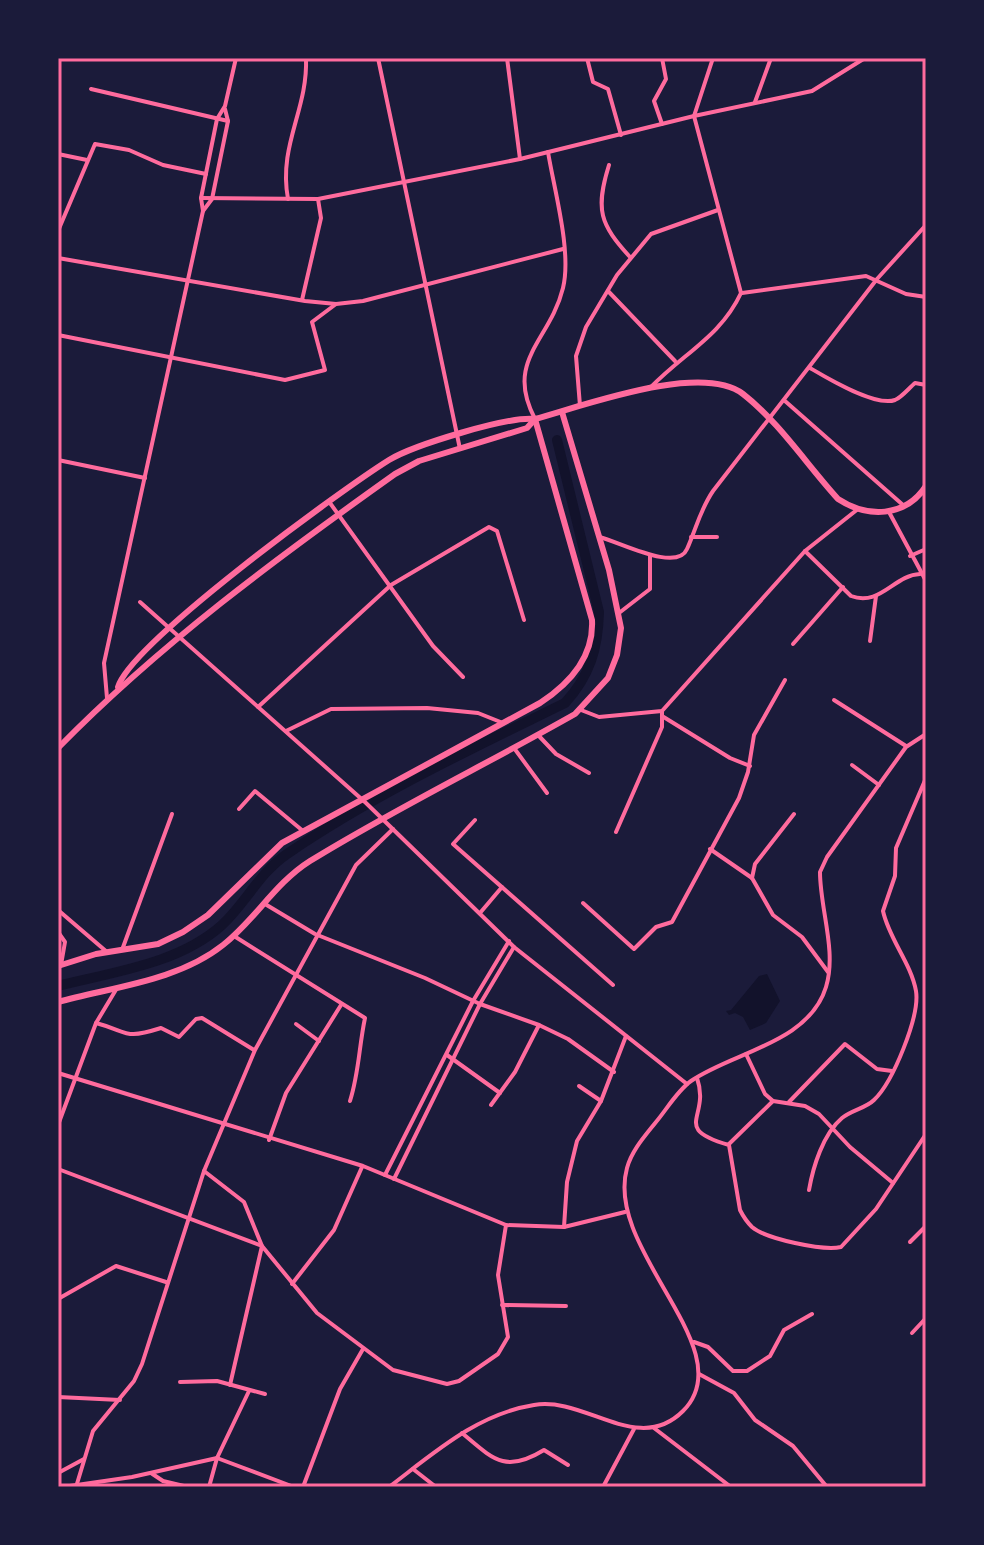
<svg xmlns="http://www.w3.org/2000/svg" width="984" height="1545" font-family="'DejaVu Sans',sans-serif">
<rect width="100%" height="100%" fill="#1b1b3a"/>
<path fill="#12122b" d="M767 974 780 1001 766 1023 750 1030 743 1017 735 1013 729 1015 726 1011 731 1010 759 976Z"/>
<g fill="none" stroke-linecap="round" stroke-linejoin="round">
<path stroke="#12122b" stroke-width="10" d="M58 986C112 972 179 964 222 925 246 903 259 873 287 854 373 795 471 749 565 703 590 676 598 648 599 612L557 440"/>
<g stroke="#ff6b9d" stroke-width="4">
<path d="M378 58 460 449"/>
<path d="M507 58 520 159"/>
<path d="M587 58 593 82 608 89 621 135"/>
<path d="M713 58 694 116 741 293"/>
<path d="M91 89 228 121"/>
<path d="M755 102 771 58"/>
<path d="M662 124 654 101 666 79 662 58"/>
<path d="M58 154 87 160"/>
<path d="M609 165C595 210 600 224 630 257"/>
<path d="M201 198 318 199 520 159 694 116 812 91 865 58"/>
<path d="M288 199C278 145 308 110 306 58"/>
<path d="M203 211 212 199 228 121 225 109"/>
<path d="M58 231 95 144 129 150 163 165 206 174"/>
<path d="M58 258 305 301 336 304 363 301 563 249"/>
<path d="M608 291 675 361"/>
<path d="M742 293 866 276 906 294 926 297"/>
<path d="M302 300 321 218 318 199"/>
<path d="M58 335 285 380 325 370 312 322 336 304"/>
<path d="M810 368C827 378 875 407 895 400 902 397 909 388 915 383L926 385"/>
<path d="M651 387C684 353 721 336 741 293"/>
<path d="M785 401 903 505"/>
<path d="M580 406 576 356 586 327 617 275 651 234 718 210"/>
<path d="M535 419C504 360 550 341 563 288 572 252 554 189 548 152"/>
<path d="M58 460 145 478"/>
<path d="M330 503 433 646 463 677"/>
<path d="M889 512 926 581"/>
<path d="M599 537C618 541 677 573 687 549 696 529 700 510 713 491L877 279 926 225"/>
<path d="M691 537H717"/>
<path d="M805 551 851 596C880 607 894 575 920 574"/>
<path d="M910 556 926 549"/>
<path d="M140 602 366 803 514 947 687 1084"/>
<path d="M619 613 650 589V555"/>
<path d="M870 641 876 596"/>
<path d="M793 644 843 587"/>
<path d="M107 698 104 663 203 211 201 198 217 119 225 106 236 58"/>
<path d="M834 700 906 746"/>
<path d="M258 707 391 585 489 527 497 531 524 620"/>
<path d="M581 710 599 717 662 711 805 551 858 509"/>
<path d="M662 716 730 758 750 766"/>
<path d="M286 731 331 709 427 708 478 713 503 723"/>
<path d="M538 735 556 754 589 773"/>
<path d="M514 748 547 793"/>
<path d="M852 765 879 785"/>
<path d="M239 809 255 791 303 831"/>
<path d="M475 820 453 844 613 985"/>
<path d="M616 832 662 727V711"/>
<path d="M710 849 752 878 773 915 802 937 828 972"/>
<path d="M752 878 755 864 794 814"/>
<path d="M583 903 634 949 656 927 672 922 739 798 748 772 754 735 785 680"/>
<path d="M265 904 315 934 425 978 480 1004 539 1025 568 1039 614 1072"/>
<path d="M58 910 107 952"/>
<path d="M480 913 502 887"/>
<path d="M58 932 65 942 61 965"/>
<path d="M234 936 365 1018C359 1046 359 1073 350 1101"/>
<path d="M122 950 172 814"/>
<path d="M96 1023C130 1032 123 1040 161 1028L179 1037 196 1019 202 1018 254 1050"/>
<path d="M296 1024 319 1041"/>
<path d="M746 1054 765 1094 773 1101 805 1106 819 1114 850 1147 893 1183"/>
<path d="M447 1055 500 1093"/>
<path d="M58 1073 363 1166 506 1225 564 1227 625 1212"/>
<path d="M697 1078C711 1118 670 1128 729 1145L740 1210C743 1216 747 1222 752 1227 766 1239 823 1251 841 1247L876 1209 926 1134"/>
<path d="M579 1086 601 1101"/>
<path d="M789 1102 845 1044 877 1069 892 1071"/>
<path d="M491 1105 515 1072 539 1025"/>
<path d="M58 1125 96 1023 117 988"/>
<path d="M269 1140 286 1093 341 1005"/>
<path d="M729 1144 773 1101"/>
<path d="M58 1169 262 1246 317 1313 393 1370 447 1384 459 1381 498 1354 508 1337 498 1275 506 1225"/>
<path d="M204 1171 244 1202 262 1246 230 1385"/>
<path d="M385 1175 473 1001 509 941"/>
<path d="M394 1179 480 1004 514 947"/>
<path d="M809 1190C813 1167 823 1134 842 1118 852 1110 866 1108 874 1100 893 1082 920 1016 916 991 911 963 889 939 883 911L895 876 896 848 926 778"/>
<path d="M564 1227 567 1182 577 1141 601 1101 626 1036"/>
<path d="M910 1242 926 1226"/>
<path d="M292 1284 334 1230 362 1167"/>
<path d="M58 1299 116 1266 166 1282"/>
<path d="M502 1305 566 1306"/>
<path d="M912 1333 926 1318"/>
<path d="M694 1342 708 1347 733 1371H747L770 1356 784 1330 812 1314"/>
<path d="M699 1374 734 1393 755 1420 793 1446 827 1487"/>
<path d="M180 1382 217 1381 265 1394"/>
<path d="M58 1397 120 1400"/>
<path d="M654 1428 731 1487"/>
<path d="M462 1433C493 1459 505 1474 544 1450L568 1465"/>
<path d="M413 1469 436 1487"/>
<path d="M58 1473 84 1459"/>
<path d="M151 1473 163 1481 188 1487"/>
<path d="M63 1487 132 1477 217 1458 294 1487"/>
<path d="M76 1487 93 1431 134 1381 142 1364 204 1171 255 1050 356 865 393 829"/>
<path d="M209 1487 217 1458 249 1391"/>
<path d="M303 1487 340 1389 363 1349"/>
<path d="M389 1487C434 1453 477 1414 534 1405 585 1396 638 1456 683 1411 744 1350 604 1251 627 1168 632 1150 645 1136 656 1122 667 1109 677 1091 691 1081 733 1052 809 1043 826 987 837 951 820 909 820 872L827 857 906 747 926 734"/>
<path d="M603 1487 634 1429"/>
</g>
<g stroke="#ff6b9d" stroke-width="6">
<path d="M118 687C131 643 341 490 389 460 414 445 508 416 535 419 583 406 701 362 743 394 779 422 807 465 838 499 867 518 905 518 926 486"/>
<path d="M58 748C160 644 277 558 395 474L419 461 527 428 535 419"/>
<path d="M58 966 96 954 158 944 183 932 208 915 282 843 540 703C569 684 594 657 592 620L535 419"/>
<path d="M58 1002C112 987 178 981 223 945 255 920 275 883 310 861 396 808 487 764 575 714L608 678 617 655 621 628 609 570 562 412"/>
</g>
</g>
<rect width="984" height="1545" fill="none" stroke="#1b1b3a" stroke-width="120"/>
<rect x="60" y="60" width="864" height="1425" fill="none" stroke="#ff6b9d" stroke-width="3"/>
</svg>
